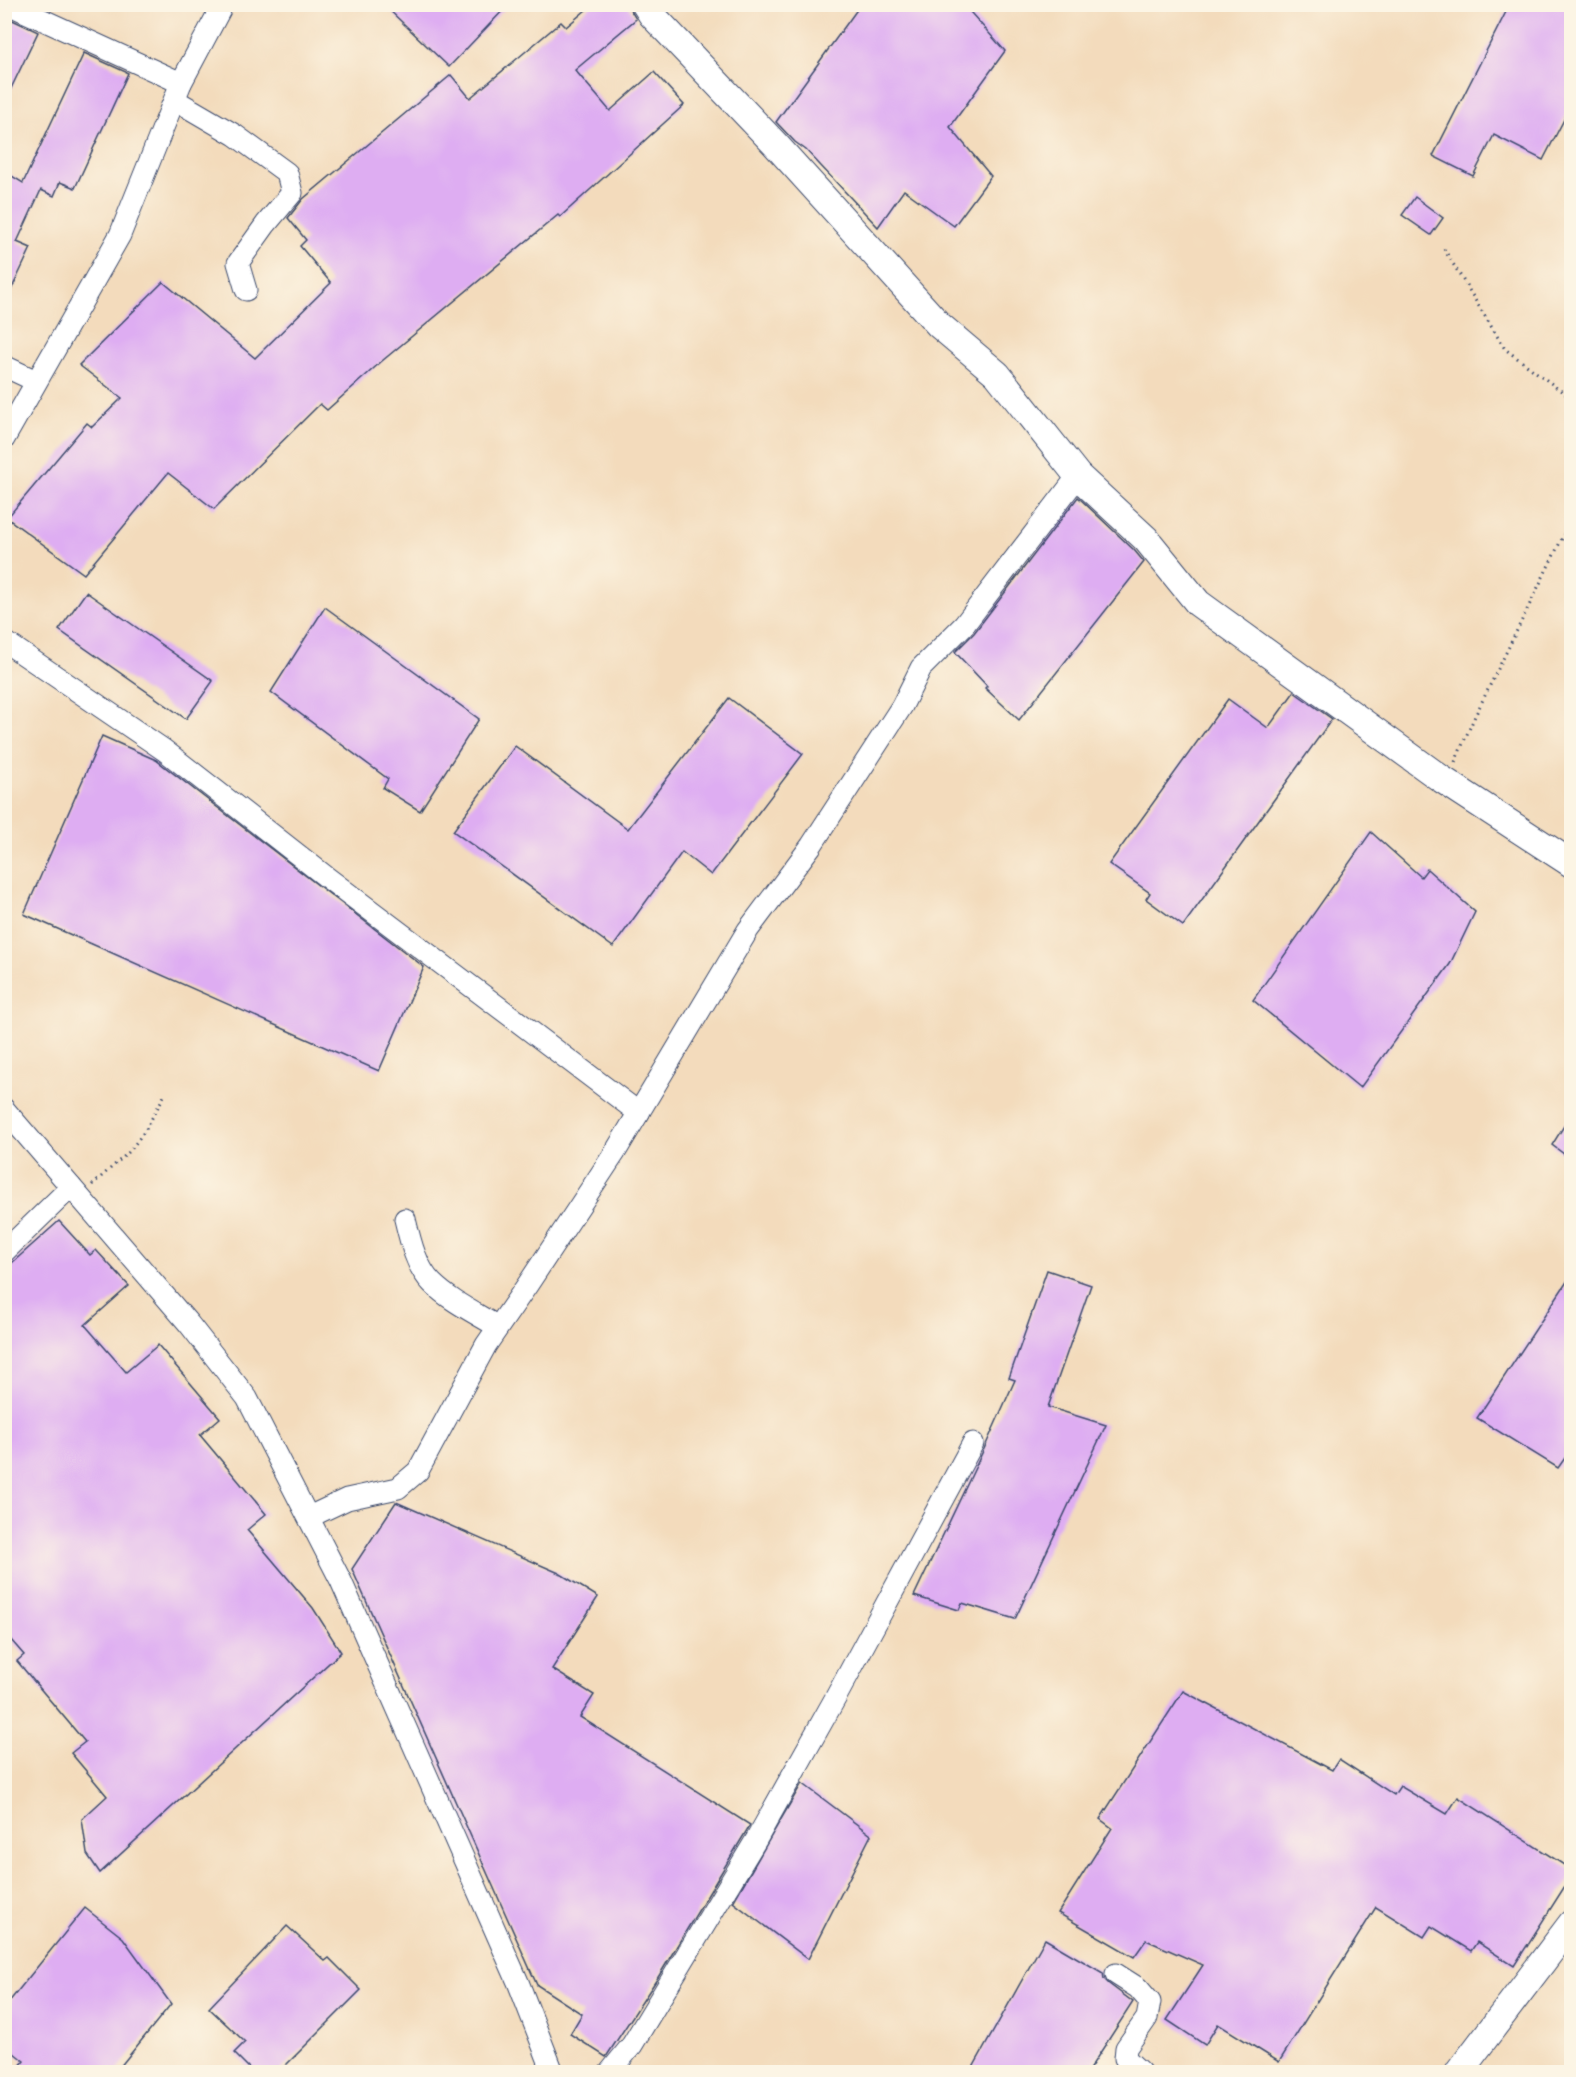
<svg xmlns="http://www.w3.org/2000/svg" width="1576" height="2077" font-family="Cardo,serif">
<rect width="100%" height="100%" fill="#fcf5e5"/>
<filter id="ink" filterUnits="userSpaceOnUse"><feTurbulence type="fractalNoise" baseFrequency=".0167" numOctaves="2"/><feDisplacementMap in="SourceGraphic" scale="12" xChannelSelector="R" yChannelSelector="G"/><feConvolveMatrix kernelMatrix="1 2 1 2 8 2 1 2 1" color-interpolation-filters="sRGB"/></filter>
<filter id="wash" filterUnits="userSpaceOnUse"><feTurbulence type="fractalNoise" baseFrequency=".008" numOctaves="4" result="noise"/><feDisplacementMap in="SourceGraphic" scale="24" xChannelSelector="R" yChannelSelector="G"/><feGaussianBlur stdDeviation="1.35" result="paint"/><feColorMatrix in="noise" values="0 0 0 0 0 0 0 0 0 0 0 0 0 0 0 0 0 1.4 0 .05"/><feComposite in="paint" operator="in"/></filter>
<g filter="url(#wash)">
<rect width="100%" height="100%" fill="#f3dbbc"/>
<g id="blocks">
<g fill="#deadf2">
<path d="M383 4H509L449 67Z"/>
<path d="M593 4H627L636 19 575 70 610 111 654 72 684 105 560 217 558 215 382 361 327 410 320 404 214 509 168 473 84 574 7 518 87 423 92 427 122 398 79 365 163 282 255 358 331 283 300 246 306 240 288 218 303 199 451 75 470 98 561 22 566 27Z"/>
<path d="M861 4H963L1005 51 950 127 991 176 954 226 904 190 878 227 806 150 795 142 776 122Z"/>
<path d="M1510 4H1572V104L1543 160 1494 135 1473 176 1433 156Z"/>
<path d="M4 16 38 32 4 103Z"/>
<path d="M84 53 128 73 75 188 60 182 54 196 41 190 17 242 31 248 4 305V171L23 183Z"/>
<path d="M1415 197 1443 218 1431 235 1402 215Z"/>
<path d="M1078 497 1134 550 1144 562 1019 720 985 688 987 686 955 652 974 633Z"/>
<path d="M86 592 213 681 186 719 59 630Z"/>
<path d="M325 607 479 719 420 811 383 788 388 779 271 692Z"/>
<path d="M1294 692 1332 719 1183 926 1146 899 1150 893 1109 864 1228 699 1268 728Z"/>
<path d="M729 698 803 754 711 875 682 852 613 947 453 831 515 746 628 829Z"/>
<path d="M102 736 156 760 424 967 379 1071 24 914Z"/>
<path d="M1371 832 1421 877 1427 869 1475 912 1450 964 1360 1088 1253 1000Z"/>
<path d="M1572 1113V1160L1552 1145Z"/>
<path d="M59 1221 90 1255 96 1250 129 1286 85 1325 126 1372 158 1345 220 1418 200 1435 266 1514 247 1530 313 1608 341 1652 100 1873 87 1854 82 1819 107 1796 71 1753 85 1742 17 1661 24 1655 4 1632V1270Z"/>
<path d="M1047 1270 1091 1285 1048 1407 1106 1425 1015 1619 962 1603 959 1610 914 1596 984 1449 1015 1380 1009 1378Z"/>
<path d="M1572 1274V1448L1558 1468 1477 1418Z"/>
<path d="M396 1502 559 1573 598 1597 552 1669 594 1695 580 1717 750 1825 657 1979 606 2057 570 2034 582 2014 537 1985 352 1569Z"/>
<path d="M1183 1691 1332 1770 1339 1759 1394 1795 1400 1786 1447 1814 1458 1797 1572 1870V1875L1514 1966 1477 1942 1471 1951 1431 1926 1424 1937 1376 1907 1279 2062 1218 2024 1205 2045 1167 2020 1203 1965 1146 1940 1134 1957 1058 1913 1112 1828 1100 1819Z"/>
<path d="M802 1783 871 1835 808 1959 733 1902Z"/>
<path d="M85 1908 123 1938 171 2004 115 2073H14L24 2061 4 2045V2008Z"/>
<path d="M287 1926 325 1961 329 1958 361 1990 278 2073H254L234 2053 245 2042 209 2008Z"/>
<path d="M1045 1939 1103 1973 1104 1979 1109 1984 1133 2002 1087 2073H970Z"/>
</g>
</g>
</g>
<g filter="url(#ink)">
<use href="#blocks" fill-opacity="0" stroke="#3b496c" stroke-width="1.5"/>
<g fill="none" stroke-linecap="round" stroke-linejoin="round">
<g stroke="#3b496c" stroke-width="23">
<g id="minor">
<path d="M8 4 181 83"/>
<path d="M175 100 235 135 287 173 292 193 266 224 238 263 246 290"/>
<path d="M4 366 36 381"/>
<path d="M4 439 120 235 181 83 223 4"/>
<path d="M4 641 164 750 329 879 639 1113"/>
<path d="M4 1109 189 1324 247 1398 341 1581 518 1982 553 2072"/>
<path d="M405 1219C410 1240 416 1267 432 1283 450 1301 477 1314 498 1327"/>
<path d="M4 1252 71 1187"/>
<path d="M309 1517 347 1499 398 1488 418 1471 486 1345 528 1284 614 1154 748 930 811 846 902 706 921 668 964 625 1078 476"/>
<path d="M1116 1974 1138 1988 1150 2002 1147 2018 1126 2048 1125 2058 1140 2072"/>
<path d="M610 2072 632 2045 756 1840 836 1697 973 1443"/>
</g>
</g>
<g stroke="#3b496c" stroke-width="29">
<g id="tertiary">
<path d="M645 4 652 15 775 144 939 325 997 374 1078 476 1146 539 1198 603 1440 778 1572 864"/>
<path d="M1459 2072 1572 1923"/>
</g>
</g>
<g stroke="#3b496c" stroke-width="3" stroke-dasharray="1.5 4.5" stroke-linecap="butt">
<path d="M1444 249 1505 349 1572 399"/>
<path d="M1455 762 1475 716 1572 518"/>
<path d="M92 1185 130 1151 146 1129 165 1094"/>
</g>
<use href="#minor" stroke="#fff" stroke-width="21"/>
<use href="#tertiary" stroke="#fff" stroke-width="27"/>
</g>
</g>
<rect width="1576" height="2077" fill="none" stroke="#fcf5e5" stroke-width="24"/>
</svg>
